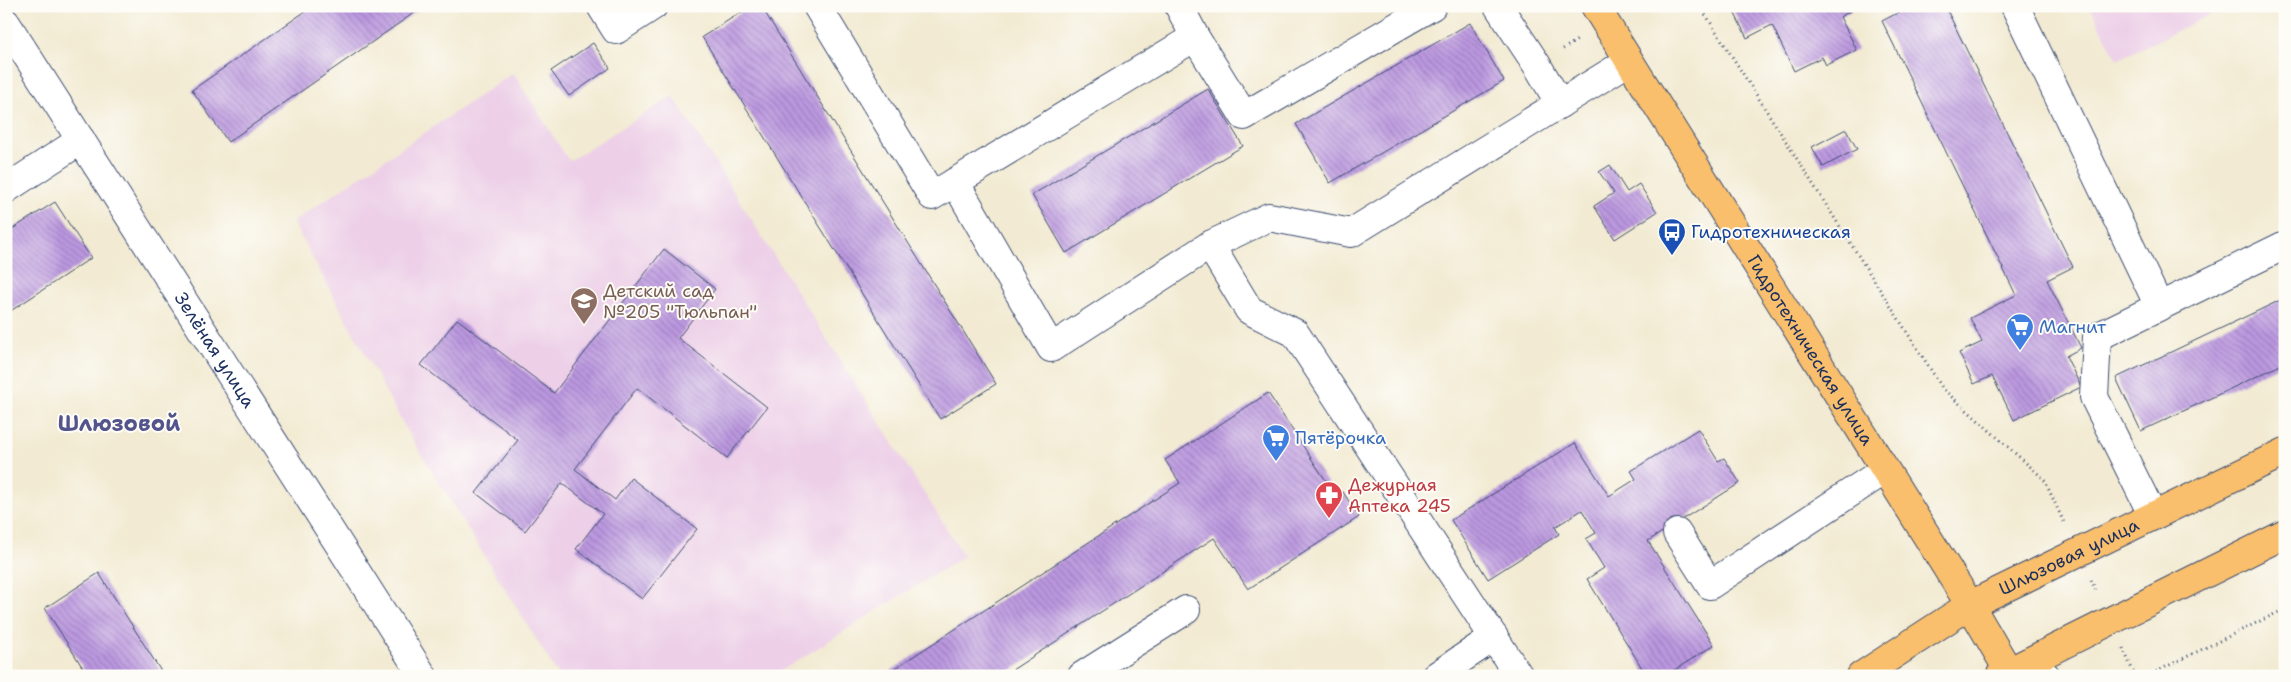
<svg xmlns="http://www.w3.org/2000/svg" width="2291" height="682" font-family="'Shantell Sans',sans-serif">
<defs>
<pattern id="building-back-hatch" width="6" height="6" patternUnits="userSpaceOnUse" patternTransform="scale(1.25)"><rect width="6" height="6" fill="#bc98e0"/><path d="M-1 5l2 2M0 0l6 6M5-1l2 2" fill="none" stroke="#987cb9"/></pattern>
</defs>
<rect width="100%" height="100%" fill="#fdfcf7"/>
<filter id="ink" filterUnits="userSpaceOnUse"><feTurbulence type="fractalNoise" baseFrequency=".02" numOctaves="2"/><feDisplacementMap in="SourceGraphic" scale="10" xChannelSelector="R" yChannelSelector="G"/><feConvolveMatrix kernelMatrix="1 2 1 2 8 2 1 2 1" color-interpolation-filters="sRGB"/></filter>
<filter id="wash" filterUnits="userSpaceOnUse"><feTurbulence type="fractalNoise" baseFrequency=".0096" numOctaves="4" result="noise"/><feDisplacementMap in="SourceGraphic" scale="20" xChannelSelector="R" yChannelSelector="G"/><feGaussianBlur stdDeviation="1.12" result="paint"/><feColorMatrix in="noise" values="0 0 0 0 0 0 0 0 0 0 0 0 0 0 0 0 0 1.4 0 .05"/><feComposite in="paint" operator="in"/></filter>
<g filter="url(#wash)">
<rect width="100%" height="100%" fill="#f2ead2"/>
<g fill="#edd0e8">
<path d="M2090 6H2228L2117 60Z"/>
<path d="M513 73 569 161 673 96 964 556 773 676H559L406 429 293 222Z"/>
</g>
<g id="blocks">
<g fill="url(#building-back-hatch)">
<path d="M313 6H424L228 142 192 90Z"/>
<path d="M751 6H761L996 384 940 419 702 37Z"/>
<path d="M1740 6H1850L1852 10 1840 17 1857 50 1826 65 1822 57 1794 71 1772 25 1747 38 1733 10Z"/>
<path d="M1911 6H1945L2073 267 2047 280 2081 348 2066 356 2081 387 2014 420 1992 376 1974 384 1959 353 1982 342 1970 318 2016 295 1882 21Z"/>
<path d="M1470 23 1504 81 1330 183 1296 124Z"/>
<path d="M593 43 610 68 569 96 551 71Z"/>
<path d="M1208 89 1243 146 1066 253 1032 195Z"/>
<path d="M1846 129 1857 149 1823 167 1812 147Z"/>
<path d="M1610 165 1627 192 1639 184 1657 212 1615 239 1594 206 1614 193 1599 172Z"/>
<path d="M55 202 91 258 6 314V233Z"/>
<path d="M664 249 715 289 678 338 767 407 727 458 637 388 575 469 615 500 631 478 697 529 642 599 576 549 603 514 562 483 525 531 476 493 518 440 421 365 457 319 554 393Z"/>
<path d="M2285 298V363L2141 431 2116 378Z"/>
<path d="M1268 393 1336 496 1343 492 1359 517 1248 589 1214 538 1003 676H883L1180 483 1165 460Z"/>
<path d="M1698 429 1718 461 1724 458 1740 483 1648 541 1714 645 1665 676H1647L1587 579 1604 568 1586 539 1596 533 1582 510 1555 527 1559 534 1488 579 1451 520 1575 443 1609 496 1636 479 1631 471Z"/>
<path d="M99 573 164 676H88L45 608Z"/>
</g>
</g>
</g>
<g filter="url(#ink)">
<use href="#blocks" fill-opacity="0" stroke="#3b4b6f" stroke-width="1"/>
<g fill="none" stroke-linecap="round" stroke-linejoin="round">
<g stroke="#3b4b6f" stroke-width="30">
<g id="minor">
<path d="M601 6 616 30 653 6"/>
<path d="M817 6 932 196 1195 37 1244 116 1432 6"/>
<path d="M1179 6 1195 37"/>
<path d="M1498 6 1537 65 1560 104"/>
<path d="M2015 6 2159 306"/>
<path id="s1" d="M6 23 423 676"/>
<path d="M955 182 1051 348 1210 245 1249 310 1295 333 1519 676"/>
<path d="M6 189 81 140"/>
<path d="M1210 245 1269 217 1351 233 1629 61"/>
<path d="M2153 516 2094 397 2097 337 2285 245"/>
<path d="M1677 533 1710 585 1885 470"/>
<path d="M2008 670 2046 676"/>
<path d="M1082 676 1186 610"/>
<path d="M1436 676 1494 637"/>
</g>
</g>
<g stroke="#3b4b6f" stroke-width="30">
<g id="major">
<path id="s2" d="M1595 6 1970 605 2008 670"/>
<path id="s3" d="M1861 676 1970 605 2285 452"/>
<path d="M2000 676 2285 534"/>
</g>
</g>
<g stroke="#3b4b6f" stroke-width="3" stroke-dasharray="1 4" stroke-linecap="butt">
<path d="M1700 6 1943 389 2044 479 2065 525"/>
<path d="M1563 49 1579 39"/>
<path d="M2091 580 2097 593"/>
<path d="M2123 648 2135 676"/>
<path d="M2147 676 2285 609"/>
</g>
<use href="#minor" stroke="#fff" stroke-width="28"/>
<use href="#major" stroke="#f9bf6d" stroke-width="28"/>
</g>
</g>
<defs>
<g id="bus-pin" transform="scale(1.4375)"><path d="M0 17L-7.5 6A9.5 9.5 0 1 1 7.5 6Z" fill="#1a4fb4" stroke="#fdfcf7"/><path d="M-5-6H5V4H4V6H2V4H-2V6H-4V4H-5ZM-3.5-4V0h7V-4ZM-3.5 1.2v1.5H-2V1.2ZM2 1.2v1.5H3.5V1.2Z" fill="#fff"/></g>
<g id="school-pin" transform="scale(1.4375)"><path d="M0 17L-7.5 6A9.5 9.5 0 1 1 7.5 6Z" fill="#8d6e63" stroke="#fdfcf7"/><path d="M0-5L7-2L0 1L-7-2ZM-4 1L0 2.5L4 1V4Q0 6-4 4Z" fill="#fff"/></g>
<g id="supermarket-pin" transform="scale(1.4375)"><path d="M0 17L-7.5 6A9.5 9.5 0 1 1 7.5 6Z" fill="#3f7fe0" stroke="#fdfcf7"/><path d="M-6-5.5h2.5l.6 2H6L4.5 2H-2.5L-4.4-4H-6ZM-1.5 3.2a1.3 1.3 0 1 0 .1 0ZM3 3.2a1.3 1.3 0 1 0 .1 0Z" fill="#fff"/></g>
<g id="pharmacy-pin" transform="scale(1.4375)"><path d="M0 17L-7.5 6A9.5 9.5 0 1 1 7.5 6Z" fill="#e0444e" stroke="#fdfcf7"/><path d="M-2-6h4v4h4v4h-4v4h-4v-4h-4v-4h4Z" fill="#fff"/></g>
</defs>
<g fill-rule="evenodd">
<use href="#bus-pin" x="1672" y="232"/>
<use href="#school-pin" x="584" y="301"/>
<use href="#supermarket-pin" x="2020" y="327"/>
<use href="#supermarket-pin" x="1276" y="438"/>
<use href="#pharmacy-pin" x="1329" y="495"/>
</g>
<g text-anchor="middle" dominant-baseline="central" stroke-width="4" stroke-linejoin="round" paint-order="stroke">
<g font-size="18" fill="#164399" stroke="#fdfcf7" text-anchor="start">
<text x="1691" y="232">Гидротехническая</text>
</g>
<g font-size="18" fill="#785e54" stroke="#fdfcf7" text-anchor="start">
<text x="603" y="291">Детский сад<tspan x="603" dy="21">№205 "Тюльпан"</tspan></text>
</g>
<g font-size="18" fill="#366cbe" stroke="#fdfcf7" text-anchor="start">
<text x="2039" y="327">Магнит</text>
<text x="1295" y="438">Пятёрочка</text>
</g>
<g font-size="18" fill="#1b2f5e" stroke="#fdfcf7">
<text stroke="none"><textPath href="#s1" startOffset="388">Зелёная улица</textPath></text>
<text stroke="none"><textPath href="#s2" startOffset="406">Гидротехническая улица</textPath></text>
<text stroke="none"><textPath href="#s3" startOffset="240">Шлюзовая улица</textPath></text>
</g>
<g font-size="18" fill="#be3a42" stroke="#fdfcf7" text-anchor="start">
<text x="1348" y="485">Дежурная<tspan x="1348" dy="21">Аптека 245</tspan></text>
</g>
<g font-size="22" font-weight="bold" fill="#53548c" stroke="#fdfcf7">
<text x="119" y="423">Шлюзовой</text>
</g>
</g>
<rect width="2291" height="682" fill="none" stroke="#fdfcf7" stroke-width="25"/>
</svg>
